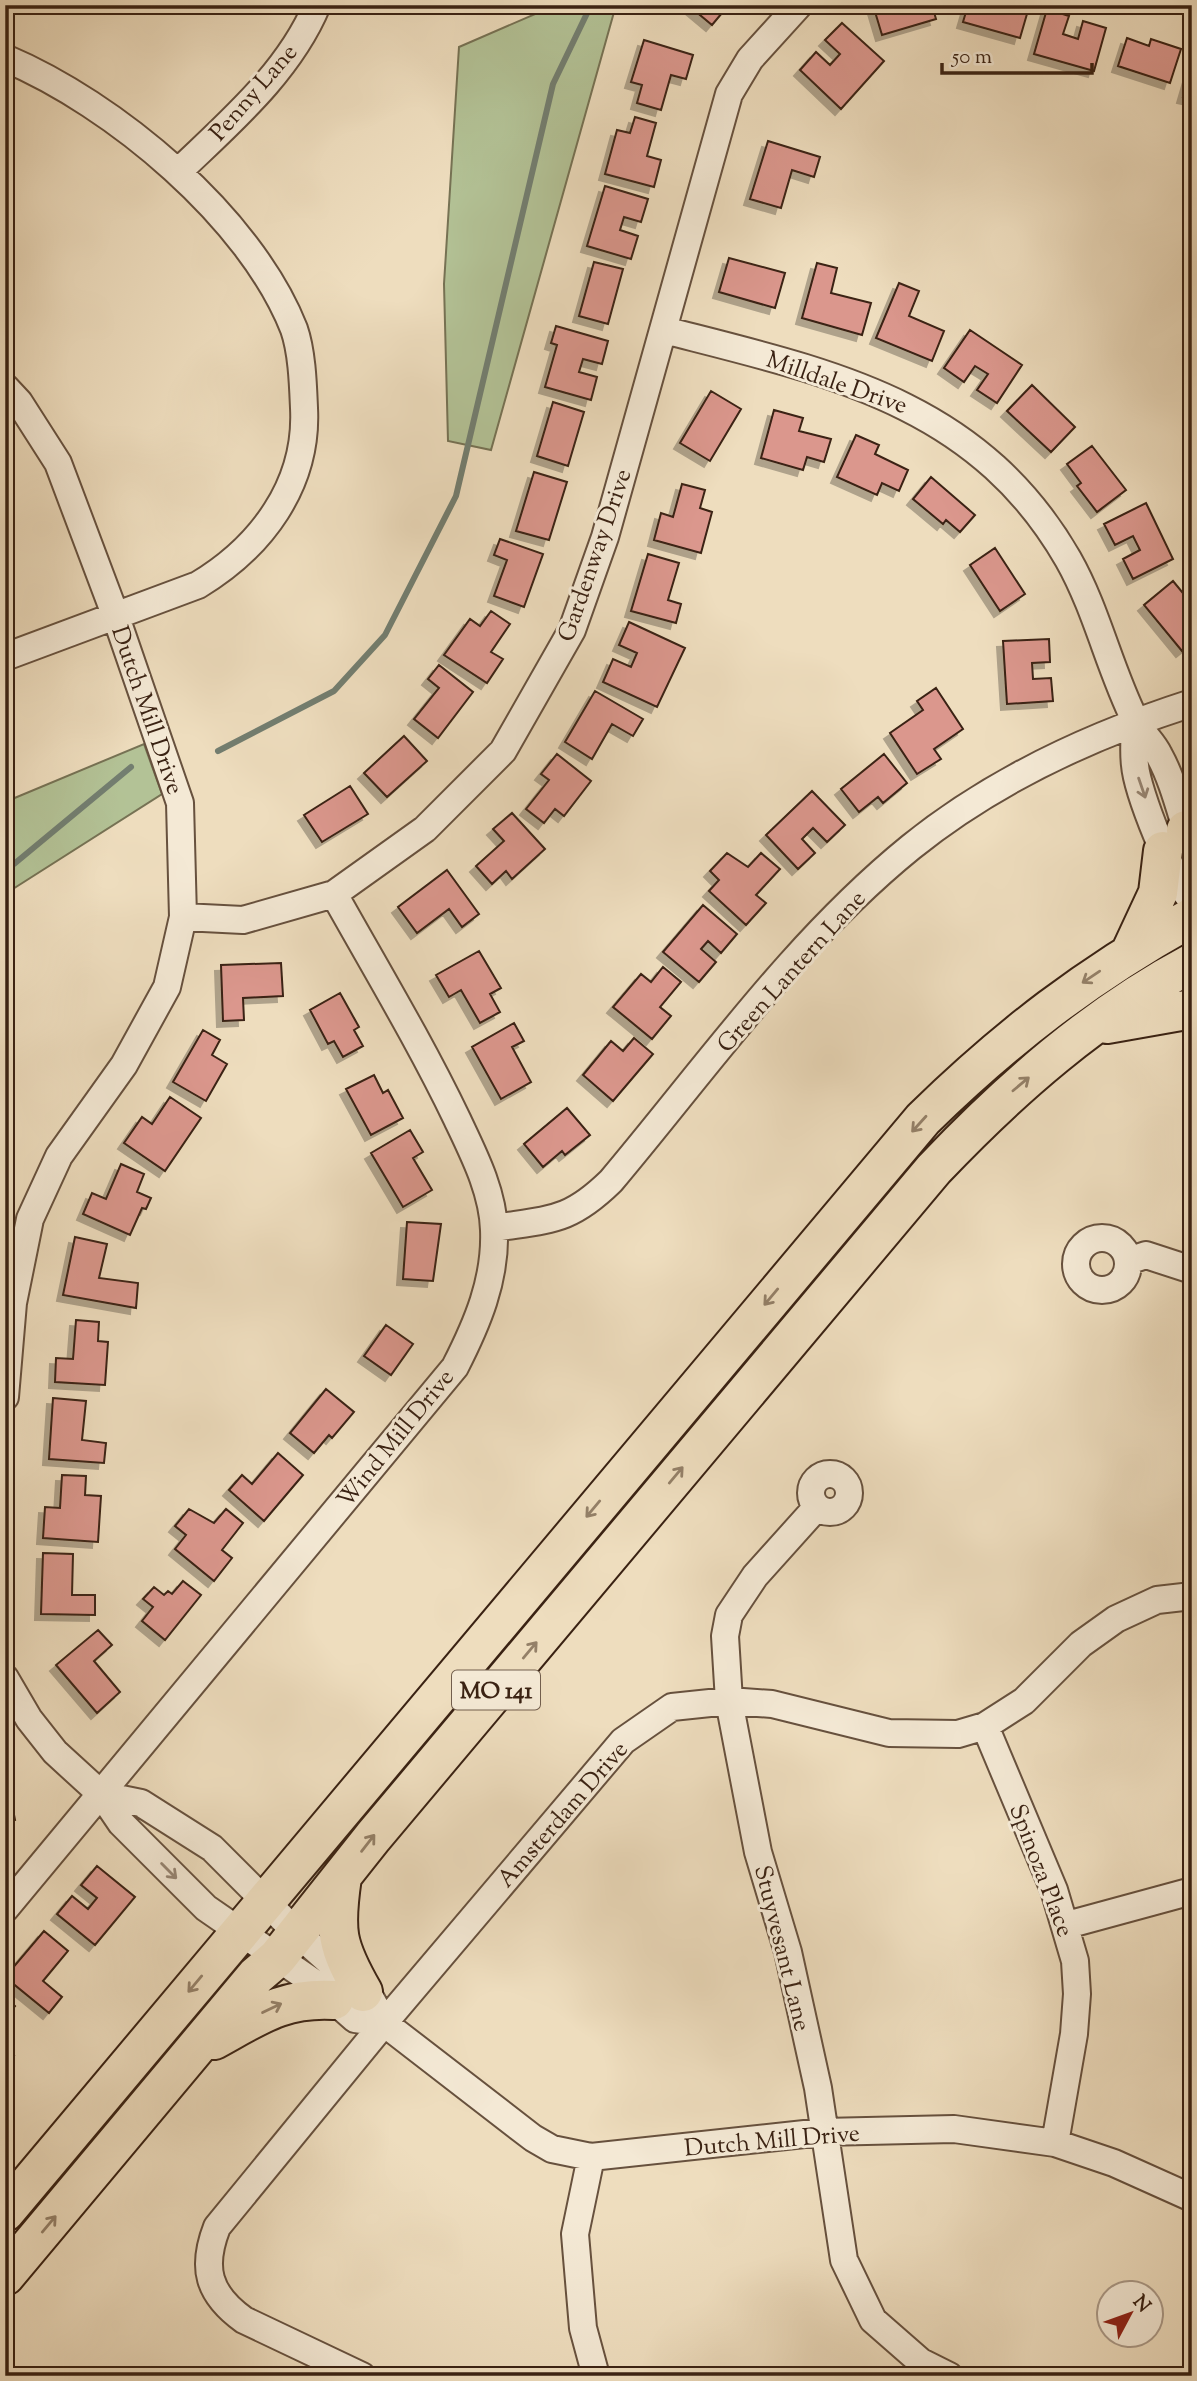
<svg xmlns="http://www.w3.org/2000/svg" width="1197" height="2381" font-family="'Sorts Mill Goudy',serif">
<defs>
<filter id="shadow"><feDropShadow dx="-6" dy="6" stdDeviation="0" flood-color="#0004"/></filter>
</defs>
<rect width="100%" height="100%" fill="#eeddbe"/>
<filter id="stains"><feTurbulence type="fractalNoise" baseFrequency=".00286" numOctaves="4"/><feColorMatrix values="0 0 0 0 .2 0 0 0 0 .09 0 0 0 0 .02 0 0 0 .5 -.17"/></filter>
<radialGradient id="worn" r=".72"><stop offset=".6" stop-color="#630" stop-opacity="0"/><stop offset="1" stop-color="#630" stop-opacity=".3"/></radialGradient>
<!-- green -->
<path fill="#b3c296" stroke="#767254" stroke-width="2" d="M556,5H616L491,450L448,441L444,284L459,47Z
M144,744L162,794L5,894V802Z"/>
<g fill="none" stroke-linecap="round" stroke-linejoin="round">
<!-- stream -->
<path stroke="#737e70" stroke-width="6" d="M218,751L334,691L385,635L456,496L553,84L591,5
M5,867L14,864L131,767"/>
</g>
<!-- building -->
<path fill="#db978d" stroke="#3a2213" stroke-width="2" filter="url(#shadow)" d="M688,5H725L727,7L712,25Z
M873,5H932L936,19L882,35Z
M968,5L1029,7L1020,38L963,22Z
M1047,9L1069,16L1063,34L1078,39L1083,21L1106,28L1094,71L1034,54Z
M842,23L884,61L841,109L800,70L816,52L830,65L840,54L825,40Z
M1127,38L1149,46L1151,39L1181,49L1170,83L1118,66Z
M644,40L693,55L686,79L671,75L661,110L637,103L642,85L631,82Z
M1192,66V99L1183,97Z
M635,117L656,123L647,156L661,160L654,187L605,174L617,130L630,133Z
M768,141L820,157L814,177L792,170L781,208L750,199Z
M605,186L648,199L641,222L624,217L620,230L638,236L631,259L587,246Z
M729,258L785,273L775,308L719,292Z
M594,262L623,269L608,324L579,316Z
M817,263L837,268L831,293L871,303L862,335L802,318Z
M899,283L919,291L909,316L944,331L932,361L876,338Z
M556,326L608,341L602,364L583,359L579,372L597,377L591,400L545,387L557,345L551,343Z
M970,330L1022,365L997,403L977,390L988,374L975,366L964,382L944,368Z
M1032,385L1075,427L1051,452L1007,411Z
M711,391L741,409L710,461L680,443Z
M553,402L584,412L568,466L537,456Z
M774,410L803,418L799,431L831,439L824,462L807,457L803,470L761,458Z
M856,435L879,445L875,454L908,470L899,491L882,483L877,495L837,477Z
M1092,446L1126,490L1097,512L1077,486L1081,483L1067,464Z
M534,472L567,482L549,540L516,531Z
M931,477L975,515L960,532L946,520L943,524L913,499Z
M682,484L705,490L700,508L712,512L701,553L654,540L661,513L673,517Z
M1146,503L1173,559L1133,579L1123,559L1140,550L1133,536L1115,545L1104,524Z
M500,539L543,554L524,607L494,596L507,560L494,555Z
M995,548L1025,594L1000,611L970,565Z
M648,554L679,563L668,600L681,604L676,623L631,611Z
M1173,581L1192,604V643L1182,651L1144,605Z
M491,611L510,624L491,652L503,659L487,683L444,655L470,619L480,626Z
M629,622L685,648L657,707L603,682L613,659L631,667L637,653L619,645Z
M1049,639L1050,662L1032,663L1033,679L1051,678L1053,701L1007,704L1003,641Z
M439,665L473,692L438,738L414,719L439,688L428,679Z
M936,688L963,729L934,749L941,759L917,774L890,733L923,710L917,701Z
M595,691L643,719L633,736L612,724L592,759L565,742Z
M404,736L427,761L387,797L364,773Z
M557,754L591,781L564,816L555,809L544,823L526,809L549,780L541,774Z
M884,754L907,783L883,803L878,797L859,812L841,789Z
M350,786L368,814L322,842L304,815Z
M812,791L845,825L827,842L813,828L802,839L815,853L798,869L766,835Z
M512,813L545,849L512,879L506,871L492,884L476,866L504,841L493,829Z
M727,853L748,867L761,853L780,869L756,895L766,903L746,925L709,891L719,880L710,871Z
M447,870L479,914L462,927L449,909L417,933L398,907Z
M703,905L737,934L721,953L708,941L701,949L716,962L699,982L663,952Z
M479,951L501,988L490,994L500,1012L480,1023L461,990L449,997L436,975Z
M281,963L283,996L243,998L244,1020L223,1021L221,965Z
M663,967L681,982L660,1007L671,1016L652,1039L613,1007L641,974L651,982Z
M340,993L359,1027L354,1030L363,1046L343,1057L334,1041L328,1044L310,1010Z
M514,1023L524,1041L512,1047L531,1082L501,1099L472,1047Z
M203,1030L220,1040L212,1055L227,1064L206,1101L173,1082Z
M634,1038L653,1054L613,1101L583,1075L611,1041L623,1051Z
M374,1075L383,1093L388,1090L403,1118L371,1135L346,1089Z
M170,1097L201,1118L165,1171L124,1143L142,1117L152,1124Z
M567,1108L590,1135L565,1155L562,1151L543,1167L524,1144Z
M410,1130L423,1152L413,1158L432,1190L403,1207L371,1153Z
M121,1164L144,1174L137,1192L151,1198L146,1209L142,1208L130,1235L83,1214L92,1193L106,1199Z
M407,1222L441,1224L433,1281L403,1279Z
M75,1237L107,1244L99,1278L138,1283L136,1308L63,1295Z
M76,1320L99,1322L98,1341L108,1342L105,1385L55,1382L56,1358L73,1359Z
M386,1325L413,1344L391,1375L364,1356Z
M326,1389L354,1412L332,1438L329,1435L314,1453L290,1433Z
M53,1398L86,1401L82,1440L106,1443L104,1463L49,1459Z
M278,1453L303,1475L264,1521L229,1490L242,1475L252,1484Z
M62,1475L86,1476L85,1495L101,1496L98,1542L43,1538L45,1507L60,1508Z
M189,1509L214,1523L226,1509L243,1523L222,1550L232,1558L214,1581L175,1549L186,1535L175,1526Z
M43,1553L73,1554L72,1595H95V1615L41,1614Z
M183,1581L201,1595L165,1640L142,1621L153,1607L143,1599L154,1587L164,1595L168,1591L172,1594Z
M98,1630L112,1645L94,1661L120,1692L97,1713L56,1665Z
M5,1767L15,1820L5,1822Z
M97,1866L135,1897L95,1945L57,1914L72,1896L88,1909L97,1898L81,1885Z
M44,1931L68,1951L43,1981L62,1997L49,2013L5,1977Z
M5,1997L15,2006L5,2018Z
M5,2049L14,2056L5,2067Z"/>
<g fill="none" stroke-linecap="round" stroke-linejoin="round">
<defs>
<path id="minor" d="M5,58C114,104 250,217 294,329C302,352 303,384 304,408C308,485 261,547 198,585L5,657
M179,171C230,122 289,72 317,5
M664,330C827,372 977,401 1068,559C1097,610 1109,668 1135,720C1141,733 1153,742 1159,755C1174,782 1181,815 1191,844
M5,387L19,402L58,463L116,617L180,803L183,917L167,987L124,1065L59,1156L30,1219L13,1303L5,1397
M1135,721C1135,735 1133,751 1135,765C1137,791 1173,883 1192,900
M183,917L243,920L334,894L425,829L503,751L572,630L605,537L729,94L750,59L799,5
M494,1228C551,1219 569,1222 611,1181C707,1067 795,941 911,847C994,780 1092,735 1192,703
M1076 1264a26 26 0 1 1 52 0a26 26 0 1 1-52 0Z
M1128,1261L1146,1255L1192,1270
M811 1493a19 19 0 1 1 38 0a19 19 0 1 1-38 0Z
M817,1507L755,1576L729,1615L725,1636L729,1701L758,1852L788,1952L818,2088L844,2260L873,2320L921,2362L949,2376
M5,1678L29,1719L55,1752L102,1795L121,1823L206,1908L313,1982L355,2019L384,2023
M985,1726L1054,1890L1075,1961L1077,1994L1074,2034L1055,2143
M102,1795L141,1803L212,1848L296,1932L371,1999L384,2023L533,2138L552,2149L591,2157L823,2132L954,2129L1055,2143L1114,2163L1192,2198
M5,1909L455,1367C477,1324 496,1280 494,1230C493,1191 473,1153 457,1119C420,1042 376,969 334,894
M1067,1925L1192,1891
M591,2157L575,2234L583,2328L596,2376
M362,2376L244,2320C208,2294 201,2268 217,2227L384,2023L623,1741L672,1707L729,1701L772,1704L889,1733L958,1734L985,1726L1024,1701L1081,1644L1116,1619L1157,1600L1192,1596"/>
<path id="highway" d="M1186,830L1192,837
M1131,951L1158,893L1163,851
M1107,1024L1192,1009
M342,1877C334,1931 336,1945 363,1992
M214,2040C258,2016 283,1997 334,2000
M5,2212L923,1119C1008,1036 1088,975 1192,917
M5,2276L256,1976L277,1958L373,1837L934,1169C1010,1089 1094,1015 1192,963"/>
</defs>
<!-- minor casing -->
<use href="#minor" stroke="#67513e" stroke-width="30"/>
<!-- highway casing -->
<use href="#highway" stroke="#3a2213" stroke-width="42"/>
<!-- minor -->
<use href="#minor" stroke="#f4e9d5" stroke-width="26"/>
<!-- highway -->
<use href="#highway" stroke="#eeddbe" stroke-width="38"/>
</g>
<!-- one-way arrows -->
<defs><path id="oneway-shaft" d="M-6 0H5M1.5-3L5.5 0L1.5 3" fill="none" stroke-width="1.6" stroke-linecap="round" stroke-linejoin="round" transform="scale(1.75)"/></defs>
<g stroke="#978674">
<use href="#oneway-shaft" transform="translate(1142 788) rotate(71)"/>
<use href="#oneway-shaft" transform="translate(169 1871) rotate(45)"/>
</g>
<g stroke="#948068">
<use href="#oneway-shaft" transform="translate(1091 977) rotate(146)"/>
<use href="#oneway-shaft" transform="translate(1021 1084) rotate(-40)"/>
<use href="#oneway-shaft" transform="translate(919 1124) rotate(132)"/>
<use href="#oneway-shaft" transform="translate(771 1297) rotate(130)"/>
<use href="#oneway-shaft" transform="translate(676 1475) rotate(-50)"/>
<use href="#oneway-shaft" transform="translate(593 1509) rotate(130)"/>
<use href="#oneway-shaft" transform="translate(530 1650) rotate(-50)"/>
<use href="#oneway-shaft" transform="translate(368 1843) rotate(-52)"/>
<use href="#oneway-shaft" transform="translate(195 1984) rotate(130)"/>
<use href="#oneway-shaft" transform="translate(272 2008) rotate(-26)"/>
<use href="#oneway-shaft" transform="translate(49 2224) rotate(-50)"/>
</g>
<g text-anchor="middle" stroke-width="6" stroke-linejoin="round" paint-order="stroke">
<!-- shield labels -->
<rect fill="#f4e9d5" stroke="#725e4d" stroke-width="2" x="452" y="1670.5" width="88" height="39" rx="5"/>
<g font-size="23" font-weight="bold" fill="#3a2213">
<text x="496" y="1698">MO 141</text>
</g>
<!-- street labels -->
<g font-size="24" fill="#3a2213" stroke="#f4e9d5">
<text transform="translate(253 92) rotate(-49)" y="8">Penny Lane</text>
<text transform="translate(837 382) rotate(19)" y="8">Milldale Drive</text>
<text transform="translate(594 555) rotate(-71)" y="8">Gardenway Drive</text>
<text transform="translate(148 710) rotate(71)" y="8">Dutch Mill Drive</text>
<text transform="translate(791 971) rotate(-48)" y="8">Green Lantern Lane</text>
<text transform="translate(395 1438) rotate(-51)" y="8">Wind Mill Drive</text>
<text transform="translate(562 1814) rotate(-49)" y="8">Amsterdam Drive</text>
<text transform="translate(1042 1870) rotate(69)" y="8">Spinoza Place</text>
<text transform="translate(783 1948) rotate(76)" y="8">Stuyvesant Lane</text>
<text transform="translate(772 2140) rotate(-5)" y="8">Dutch Mill Drive</text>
</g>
</g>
<!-- margin -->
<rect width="1197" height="2381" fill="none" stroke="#eeddbe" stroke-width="28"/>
<rect x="7" y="7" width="1183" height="2367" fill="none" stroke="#3a2213" stroke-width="3.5"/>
<rect x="14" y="14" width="1169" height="2353" fill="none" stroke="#3a2213" stroke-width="2"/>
<!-- north arrow -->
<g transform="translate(1130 2314) rotate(49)"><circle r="33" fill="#f4e9d5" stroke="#aa9987" stroke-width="2"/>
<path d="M0-5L12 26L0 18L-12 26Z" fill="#8f2418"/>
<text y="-10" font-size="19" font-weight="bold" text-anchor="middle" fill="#3a2213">N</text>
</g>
<!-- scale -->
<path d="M942 63v10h150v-10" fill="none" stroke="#3a2213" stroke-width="3.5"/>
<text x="952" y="63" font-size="21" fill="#3a2213" stroke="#f4e9d5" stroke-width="5" paint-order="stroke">50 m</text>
<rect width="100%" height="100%" filter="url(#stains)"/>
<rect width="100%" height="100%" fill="url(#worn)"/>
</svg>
